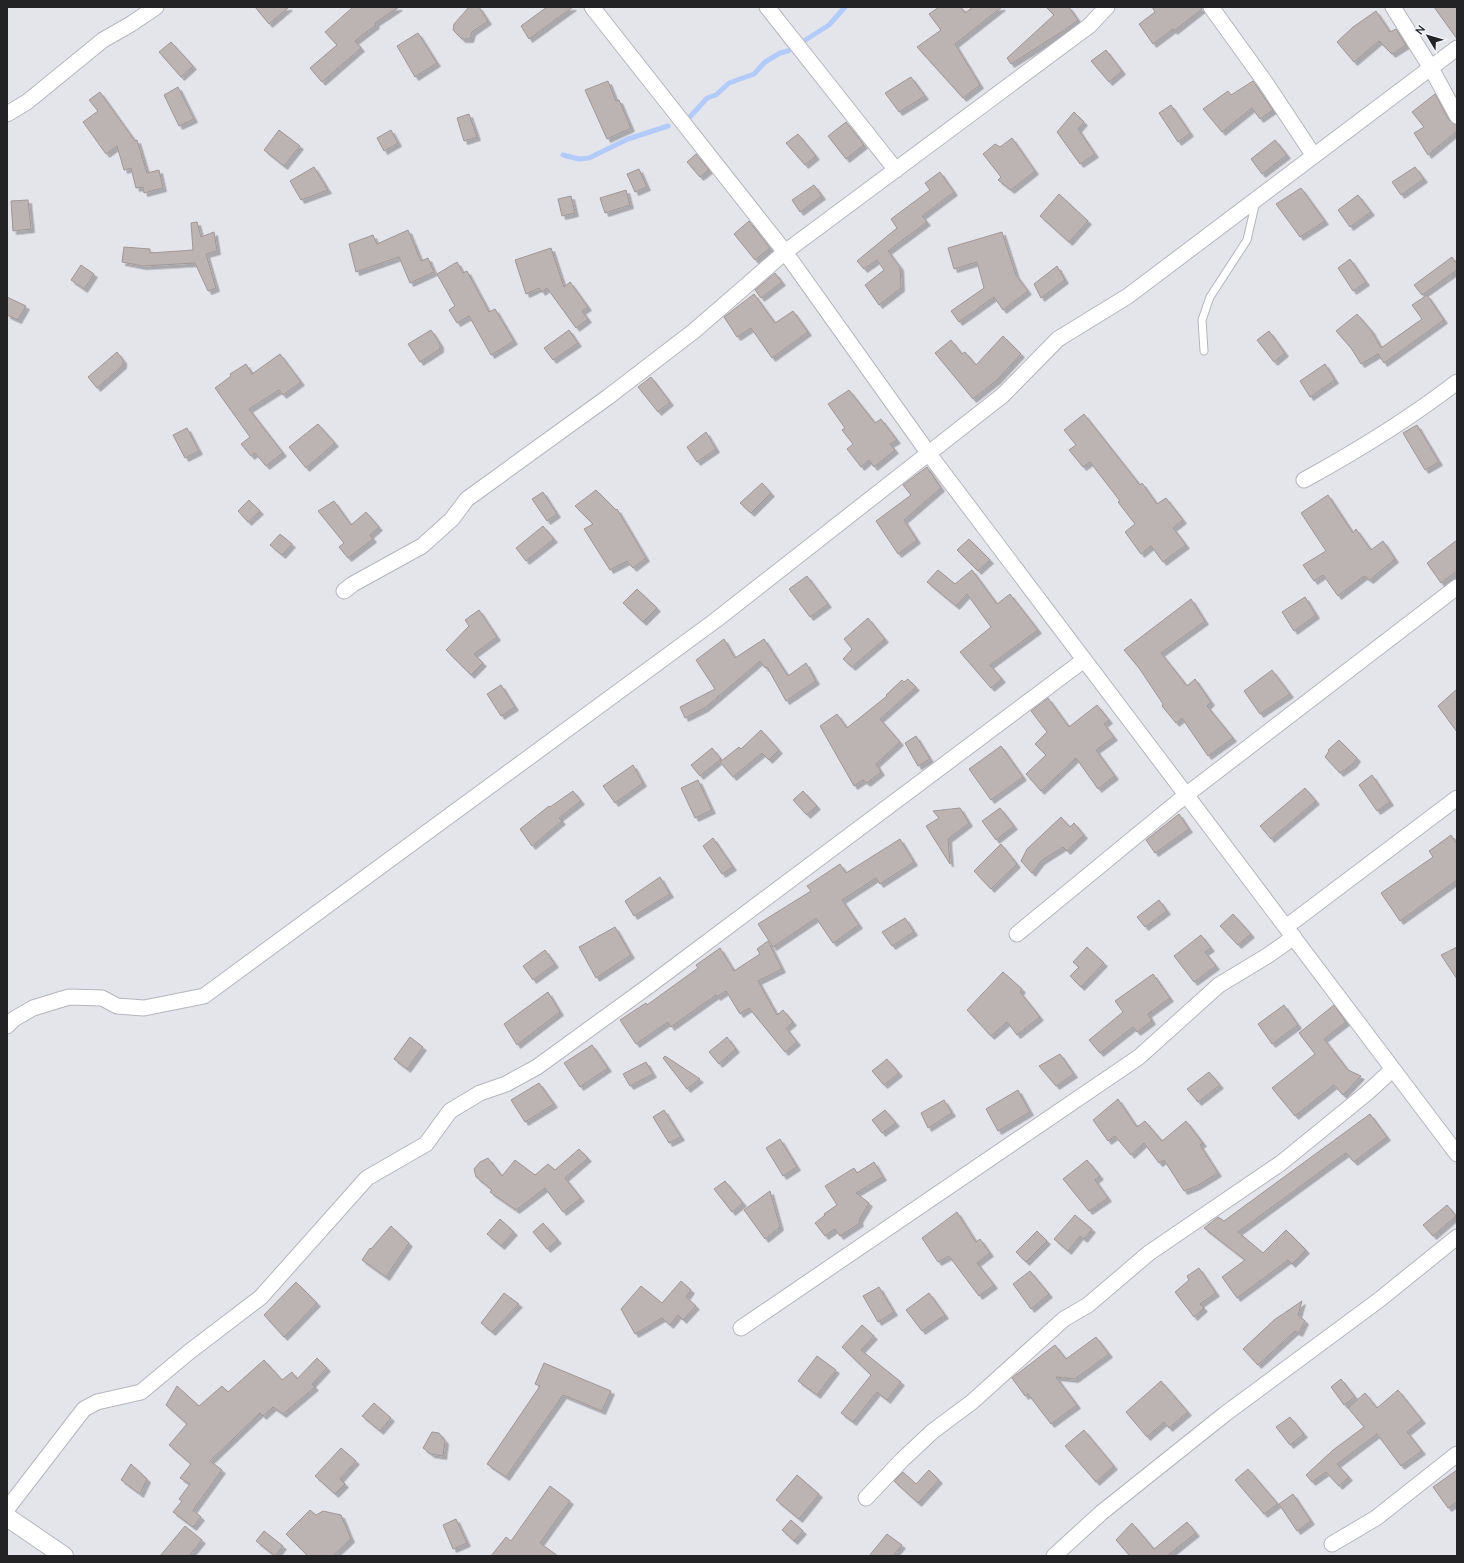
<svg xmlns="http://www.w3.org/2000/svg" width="1464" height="1563" font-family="'Nunito Sans',sans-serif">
<defs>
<filter id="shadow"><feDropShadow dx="3.5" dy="3.5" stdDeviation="0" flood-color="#0004"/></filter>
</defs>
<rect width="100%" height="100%" fill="#e4e4eb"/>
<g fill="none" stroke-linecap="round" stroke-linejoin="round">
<!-- stream -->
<path stroke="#b3cbfb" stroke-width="5" d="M690,117L707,98L716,95L729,83L754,74L765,62L780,53L788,51L829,25L845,7
M563,155L579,159L589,158L628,139L668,126"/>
</g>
<!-- building -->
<path fill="#bcb4b3" stroke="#9f9796" filter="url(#shadow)" d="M255,7H289L269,24Z
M353,7H399L375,23L376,25L355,41L361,48L322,82L310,68L337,45L325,32Z
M469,7H479L488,21L472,32L470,39H462L453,30L454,24Z
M547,7H573L529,39L521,26Z
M939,7H961L965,13L973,7H1002L955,44L980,85L963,98L917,47L941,30L929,14Z
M1046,7H1069L1078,20L1063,31L1011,64L1007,58L1054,15Z
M1152,7H1202V9L1174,31L1173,29L1153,44L1139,24L1155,12Z
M1434,7H1457V39Z
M1376,11L1390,32L1396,29L1406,45L1392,54L1379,41L1354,62L1337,42L1353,27Z
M418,33L437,63L415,77L397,46Z
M171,42L193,66L181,77L159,52Z
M1106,50L1122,71L1109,82L1091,61Z
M911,77L925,96L899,112L885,93Z
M608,81L616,101L619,100L631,128L607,139L585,90Z
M1253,81L1273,110L1260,119L1252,108L1222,132L1203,109L1228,91L1231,95Z
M178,87L194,119L179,126L164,95Z
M100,92L135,141L137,140L147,173L159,170L163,188L144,193L143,187L136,188L131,168L124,170L117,146L106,154L83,122L98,111L89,100Z
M1435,94L1449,120L1457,125V131L1428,155L1414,133L1424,127L1412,112Z
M1171,105L1190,133L1178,142L1159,113Z
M1074,112L1084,122L1078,129L1095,154L1080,164L1057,132Z
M469,114L477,137L464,141L457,118Z
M846,122L864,145L846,159L828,136Z
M279,130L300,146L284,166L264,150Z
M391,130L398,143L384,151L377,138Z
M798,134L816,156L805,165L786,143Z
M1012,138L1035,171L1011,190L998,180L1001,177L983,154L995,144L1000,147Z
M1275,140L1287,155L1262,174L1251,159Z
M696,154L709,170L700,177L687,162Z
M314,167L328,190L301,200L290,181Z
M1415,167L1424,179L1401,195L1392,182Z
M639,169L647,187L635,192L627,174Z
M940,172L954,192L922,216L927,222L888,251L900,267L901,288L879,305L865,285L884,270L877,260L864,269L857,261L897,228L891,219L930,190L925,183Z
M814,185L822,196L800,212L792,200Z
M1301,188L1325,221L1300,237L1276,204Z
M626,190L630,205L605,213L600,198Z
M1059,194L1088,221L1069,242L1040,216Z
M1358,195L1371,212L1350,227L1338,210Z
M571,196L575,213L562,216L558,199Z
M28,200L31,229L13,231L11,201Z
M749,221L770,248L755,260L734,234Z
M197,222L201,237L214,232L217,251L206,254L216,288L208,291L195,263L143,266L122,262L124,247L150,249V253L193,250L191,223Z
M408,230L421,261L428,258L434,272L410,283L399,257L356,272L349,244L373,235L377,244Z
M1002,232L1016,275L1028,291L1003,310L994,297L959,322L951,311L984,288L977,262L954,269L948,248Z
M551,248L564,287L570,282L588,307L582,311L588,319L576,328L547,288L542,292L539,288L526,294L515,260Z
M1452,257L1457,264V270L1422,295L1414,285Z
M1350,259L1366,282L1353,291L1338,268Z
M457,262L463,273L467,271L489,312L495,309L514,341L491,355L469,316L457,323L449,310L455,306L437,274Z
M81,265L94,274L84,289L71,280Z
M1057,266L1065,280L1041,298L1034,284Z
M775,273L782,282L761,298L755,290Z
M754,294L775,323L793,311L808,332L772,358L751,328L737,337L724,317Z
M1427,295L1444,320L1384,363L1378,354L1361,364L1351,348L1336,331L1357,314L1371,330L1381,348L1422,319L1412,305Z
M7,297L26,306L18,320L7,315Z
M431,330L440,344V349L420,362L408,344Z
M569,330L578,343L553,360L544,348Z
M1269,331L1285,353L1274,362L1257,340Z
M1003,336L1021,354L997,380L973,399L935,353L951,340L962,354L965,352L976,365Z
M117,352L123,360V365L97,388L88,377Z
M280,354L301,382L283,395L279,390L249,409L283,453L266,466L255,453L251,456L241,444L250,437L215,388L231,376L230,374L246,364L252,374Z
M1325,364L1335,380L1310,397L1300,381Z
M651,377L670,402L658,412L638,387Z
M849,390L875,423L881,419L897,440L890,444L895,450L874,467L869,460L861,467L847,449L853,444L842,430L845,428L828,404Z
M1084,414L1140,485L1142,483L1157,504L1166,498L1183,520L1173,528L1186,545L1163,562L1151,546L1141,554L1125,532L1135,524L1118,502L1120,501L1090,462L1083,467L1069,450L1076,445L1064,430Z
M318,424L335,443L306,468L289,447Z
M1417,425L1439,462L1425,470L1403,433Z
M187,428L199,451L185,458L173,435Z
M706,432L716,449L697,462L687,447Z
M927,467L941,488L904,520L917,540L898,554L876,521L911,495L903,485Z
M762,483L771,493L751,513L740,503Z
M596,490L616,510L617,509L646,558L633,568L627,561L610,570L584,529L593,524L575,506Z
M543,492L557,514L547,521L532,499Z
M1328,495L1353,533L1356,529L1371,550L1383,541L1395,559L1370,580L1364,576L1338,596L1323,575L1314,581L1303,565L1326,551L1301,513Z
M249,500L260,511L248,522L238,511Z
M334,501L351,525L366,512L379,527L370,535L373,539L348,558L339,547L344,543L318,511Z
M543,526L554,539L526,561L516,548Z
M280,534L292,544L282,555L270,545Z
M969,539L990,560L978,571L957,550Z
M1457,540V571L1441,583L1427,563Z
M938,570L955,584L972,570L997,604L1010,594L1038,630L990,665L1002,679L991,688L960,652L991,627L967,594L956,606L927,582Z
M807,576L828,604L810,617L789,589Z
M637,589L657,608L643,622L623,603Z
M1305,597L1316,615L1294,631L1282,612Z
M1191,599L1205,621L1161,653L1187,686L1195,679L1211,702L1207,706L1233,738L1208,756L1182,718L1176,723L1162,706L1163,704L1139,668L1124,650Z
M479,610L497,637L474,654L483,663L471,675L446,650L469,626L465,620Z
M868,618L885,639L852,667L843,659L852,649L844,639Z
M724,639L735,658L764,639L788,676L806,663L816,681L786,701L767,667L765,668L760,661L705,708L685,718L680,707L715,689L696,660Z
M1272,670L1290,694L1260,714L1244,691Z
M908,679L916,687L880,719L900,742L876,764L881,772L867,783L863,780L854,786L820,726L837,714L847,728L887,696L886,695L902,680L904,682Z
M501,685L515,707L501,716L487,694Z
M1457,689V732L1438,706Z
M1048,698L1069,727L1097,705L1109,720L1104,724L1114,737L1096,750L1115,776L1098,789L1076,758L1041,791L1026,774L1046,755L1035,744L1047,732L1031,711Z
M761,730L779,750L769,760L762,753L733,777L720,762L739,747L741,749Z
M916,736L930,759L918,766L905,743Z
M1339,740L1357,758L1353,764L1340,773L1325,757L1329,751L1328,750Z
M1001,746L1023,777L991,800L969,769Z
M712,748L721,759L700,776L691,765Z
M633,765L643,783L615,803L603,786Z
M1372,775L1390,802L1377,811L1359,785Z
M698,780L712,810L695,818L681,788Z
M1305,788L1316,801L1271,839L1260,826Z
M573,791L581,801L559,818L562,821L532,846L520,829L549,806L550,807Z
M803,791L817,806L807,815L793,800Z
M960,808L969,823L948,839L950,864L926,826L939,818L933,811Z
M1000,808L1014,826L996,840L982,821Z
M1179,814L1189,829L1155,853L1146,840Z
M1061,817L1070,827L1074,823L1084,835L1067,851L1063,847L1041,861L1032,873L1021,861L1027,849Z
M1451,835L1457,844V880L1400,921L1381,893L1433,857L1429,851Z
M713,838L733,867L722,874L703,846Z
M900,839L914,862L880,884L876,878L842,900L859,925L833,943L816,918L773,947L758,924L811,891L807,886L840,864L846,873Z
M1001,844L1017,864L991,889L974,871Z
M660,877L670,894L634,916L625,901Z
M1159,900L1167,911L1145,927L1137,917Z
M1233,914L1251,934L1238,945L1220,926Z
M905,918L914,932L892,946L882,932Z
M615,927L631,955L596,978L579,947Z
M1201,935L1211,948L1205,952L1216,966L1194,982L1174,956Z
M768,941L782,969L758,981L777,1015L783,1010L793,1022L786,1028L797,1042L785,1052L749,1008L740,1014L726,991L717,997L716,995L671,1027L668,1022L636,1044L620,1020L646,1003L647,1005L698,968L696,965L720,948L734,971L760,954L757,949Z
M1087,947L1104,963L1081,987L1070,976L1079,967L1073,962Z
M1457,947V979L1441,955Z
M545,950L555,964L533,980L523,966Z
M1003,972L1022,989L1020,992L1040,1017L1017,1035L1007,1022L991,1036L967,1010Z
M1153,974L1170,998L1148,1014L1152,1021L1137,1032L1133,1027L1100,1053L1089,1040L1123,1012L1115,1001Z
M548,992L560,1012L517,1045L504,1024Z
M1284,1005L1298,1025L1272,1044L1258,1024Z
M1334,1005L1346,1022L1324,1039L1348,1070L1361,1076L1343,1095L1334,1085L1295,1116L1272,1088L1315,1054L1299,1033Z
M410,1037L423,1047L407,1069L394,1059Z
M727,1037L736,1049L719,1064L709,1052Z
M592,1045L608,1068L580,1087L564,1063Z
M1060,1054L1074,1074L1056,1086L1039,1066Z
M665,1056L691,1073L700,1079L687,1089L663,1058Z
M887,1059L899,1073L884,1085L872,1071Z
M646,1062L653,1074L630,1086L623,1074Z
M1209,1072L1220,1085L1198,1102L1187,1089Z
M539,1083L554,1104L525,1122L511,1100Z
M1018,1090L1030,1112L998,1131L986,1109Z
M1118,1099L1137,1127L1145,1121L1162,1141L1186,1121L1203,1143L1200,1145L1218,1173L1197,1186L1184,1191L1164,1160L1159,1163L1144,1143L1131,1155L1115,1136L1108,1141L1093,1120Z
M944,1100L952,1113L928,1128L921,1113Z
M664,1110L681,1137L669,1143L653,1117Z
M885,1110L896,1123L882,1133L872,1120Z
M1370,1114L1387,1137L1354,1162L1346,1153L1238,1232L1263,1253L1286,1230L1306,1250L1292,1264L1288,1260L1237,1298L1222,1277L1245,1260L1204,1228L1218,1217L1224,1221Z
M780,1139L797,1167L783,1176L766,1148Z
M579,1149L588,1158L565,1178L581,1198L563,1212L545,1188L516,1210L490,1192L492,1190L476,1177L474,1169L480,1162L488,1158L502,1176L515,1160L535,1175L548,1164L555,1170Z
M1087,1160L1100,1176L1095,1180L1108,1198L1089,1211L1063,1179Z
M874,1162L883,1177L856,1193L869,1203L859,1220L860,1223L840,1236L835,1229L825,1236L815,1223L825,1215L824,1214L837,1205L825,1186L854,1168L857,1173Z
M725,1181L743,1203L732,1212L714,1189Z
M770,1191L780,1227L765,1239L744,1210Z
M1447,1205L1456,1216L1433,1236L1423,1225Z
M957,1212L976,1242L980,1239L990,1253L977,1263L994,1285L979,1296L949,1256L938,1262L922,1238Z
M1075,1215L1092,1229L1084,1239L1080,1236L1068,1251L1054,1239Z
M500,1219L514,1232L501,1246L487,1234Z
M543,1223L558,1240L547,1249L533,1232Z
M391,1226L409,1243L386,1277L362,1260L370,1248L371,1249Z
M1037,1231L1047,1241L1026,1262L1016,1252Z
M1199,1268L1216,1293L1200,1304L1204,1308L1194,1317L1175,1292L1189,1280L1187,1276Z
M1030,1271L1049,1294L1031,1309L1013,1284Z
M681,1281L691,1290L686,1297L696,1306L683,1320L678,1315L670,1325L662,1318L635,1334L621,1309L641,1286L662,1303Z
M296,1282L317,1303L284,1337L264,1315Z
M879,1287L894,1312L878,1322L863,1296Z
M504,1293L519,1304L492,1332L481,1323Z
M929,1293L945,1315L922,1331L906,1310Z
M1302,1301L1298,1315L1305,1321L1299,1333L1295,1331L1258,1365L1243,1349L1274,1320Z
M862,1325L874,1336L861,1350L901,1382L887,1400L877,1392L853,1422L841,1413L871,1375L842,1347Z
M1096,1337L1109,1354L1075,1379L1056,1377L1077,1405L1051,1424L1028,1394L1025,1396L1012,1378L1055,1345L1066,1359Z
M817,1356L836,1370L817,1395L798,1381Z
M317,1358L327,1368L312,1384L315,1387L283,1414L273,1407L263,1416L260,1413L210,1461L222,1470L193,1510L201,1517L193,1527L173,1512L182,1501L179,1499L190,1484L180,1478L191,1464L169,1445L187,1424L166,1405L177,1386L199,1406L222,1386L228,1392L264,1360L282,1380L292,1372L297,1379Z
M544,1363L611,1391L602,1411L563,1395L506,1477L487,1464L540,1386L535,1384Z
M1341,1379L1355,1397L1344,1405L1331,1387Z
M1161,1381L1188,1412L1169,1428L1164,1422L1147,1437L1126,1412Z
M1398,1390L1422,1420L1407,1432L1422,1451L1401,1466L1377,1434L1337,1464L1349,1477L1339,1486L1326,1472L1312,1482L1306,1475L1333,1450L1364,1427L1348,1408L1365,1393L1377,1408Z
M374,1403L391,1418L380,1431L362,1416Z
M1290,1417L1304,1434L1290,1445L1276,1427Z
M1084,1430L1114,1466L1096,1482L1065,1446Z
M432,1432L439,1433L445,1441L443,1456L431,1454L423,1448Z
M341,1448L356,1461L340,1479L345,1484L335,1494L315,1476Z
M131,1464L147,1479L140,1494L121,1480Z
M1248,1469L1278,1504L1264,1514L1235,1480Z
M929,1470L939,1480L918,1503L894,1481L903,1472L916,1484Z
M1457,1470V1502L1448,1508L1433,1487Z
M797,1475L819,1494L799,1519L776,1500Z
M550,1486L570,1501L540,1543L558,1556H491L506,1537L511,1541Z
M1293,1494L1311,1521L1297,1531L1279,1504Z
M310,1510L316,1515L323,1511L341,1515L351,1539L333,1556H308L286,1534Z
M456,1519L467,1543L453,1549L443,1525Z
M791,1520L803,1531L794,1541L782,1530Z
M1187,1522L1196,1533L1167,1556H1130L1116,1540L1132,1523L1154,1549Z
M185,1526L202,1540L189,1556H160Z
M264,1531L283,1546L275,1556L256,1541Z
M887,1534L902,1545L893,1556H869Z"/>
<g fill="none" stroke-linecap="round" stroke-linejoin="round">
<defs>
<path id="service" d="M1204,351L1202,320L1210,297L1247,240L1256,201"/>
<path id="minor" d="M592,7L785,252L929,454L1457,1154
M767,7L896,170
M1211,7L1265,82L1314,156
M1393,7L1431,68L1457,116
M7,114L27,102L103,40L131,24L156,7
M1304,480C1357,451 1409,419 1457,382
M344,591L353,584L422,546L452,519L467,499L608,397L694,331L785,252L1089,26L1107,7
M1286,927L1457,798
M1017,934L1186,795L1457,587
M7,1026L14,1019L33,1008L69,997L102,998L117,1006L144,1008L204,996L716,620L1003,395L1058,339L1128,296L1457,48
M741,1328L1139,1057L1219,985L1267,956L1294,937
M866,1498L903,1459L933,1431L972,1402L1064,1319L1088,1305L1149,1253L1281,1163L1367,1093L1393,1069
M7,1509L84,1409L97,1402L141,1392L189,1352L261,1297L367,1178L426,1144L450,1111L480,1093L506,1084L537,1067L650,985L1084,660
M1332,1544L1376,1518L1457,1454
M1054,1556L1101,1513L1225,1414L1379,1300L1457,1237"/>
<path id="tertiary" d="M7,1517L64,1556"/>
</defs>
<!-- service casing -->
<use href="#service" stroke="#b5b5bc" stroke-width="9"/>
<!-- minor casing -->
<use href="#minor" stroke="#b5b5bc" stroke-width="17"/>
<!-- tertiary casing -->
<use href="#tertiary" stroke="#b5b5bc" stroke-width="20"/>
<!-- service -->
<use href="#service" stroke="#fff" stroke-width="7"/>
<!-- minor -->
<use href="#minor" stroke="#fff" stroke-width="15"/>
<!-- tertiary -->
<use href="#tertiary" stroke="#fff" stroke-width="18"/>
</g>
<!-- border -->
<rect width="1464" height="1563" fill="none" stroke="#232325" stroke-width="16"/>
<!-- north arrow -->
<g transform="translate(1428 36) rotate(308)" stroke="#f2f2f9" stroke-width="3" paint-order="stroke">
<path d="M0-3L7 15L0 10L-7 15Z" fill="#232325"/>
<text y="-6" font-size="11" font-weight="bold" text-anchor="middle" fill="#232325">N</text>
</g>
</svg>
